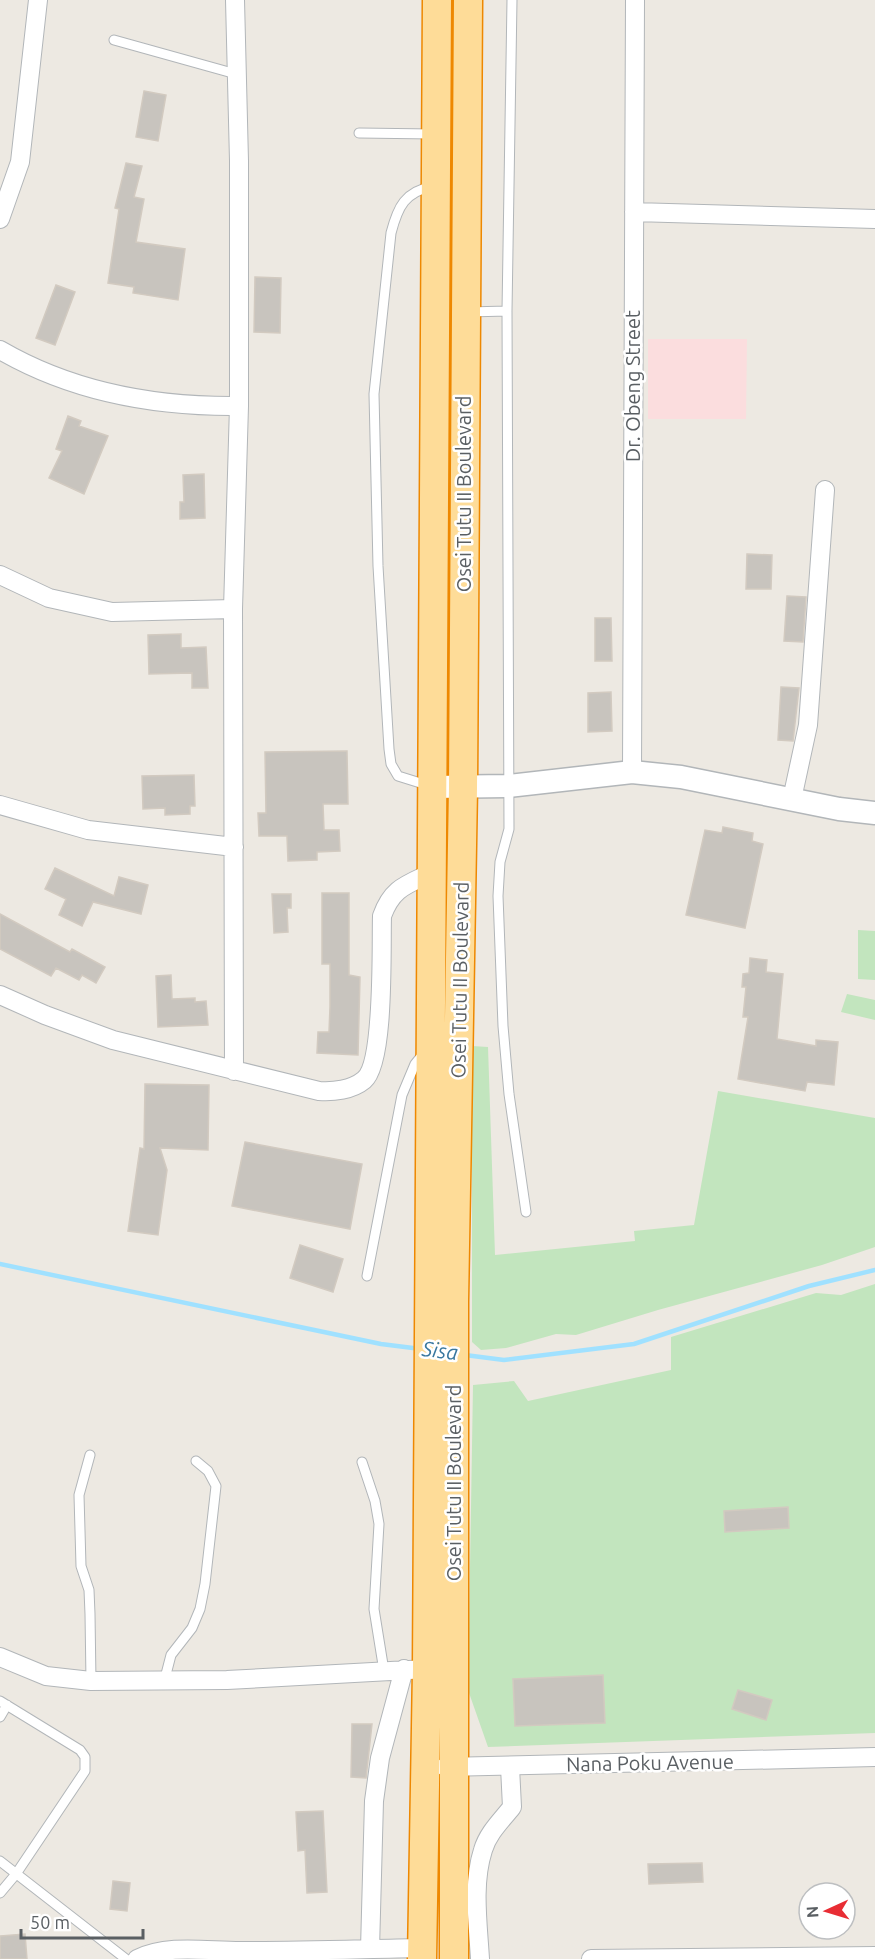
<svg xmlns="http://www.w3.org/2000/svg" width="875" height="1959" font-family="Ubuntu,sans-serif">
<rect width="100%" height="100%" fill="#ede9e2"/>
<!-- medical -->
<path fill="#fbddde" d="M648,339H747L746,419H648Z"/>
<!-- green -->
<path fill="#c2e5be" d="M858,930L875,931V980L858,979Z
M847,994L875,1000V1020L841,1012Z
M472,1046L488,1047L495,1255L635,1241L634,1231L694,1225L718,1091L875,1118V1247L822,1265L658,1310L576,1335L556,1334L506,1348L481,1350L472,1342Z
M875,1284V1733L488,1747L468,1690L473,1385L514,1381L528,1401L671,1370V1337L816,1293L841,1295Z"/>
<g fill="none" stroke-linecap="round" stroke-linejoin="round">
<!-- stream -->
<path stroke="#a0e1ff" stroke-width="4.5" d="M0,1264L381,1344L421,1349
M465,1355L504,1360L634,1344L809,1286L875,1270"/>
</g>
<!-- building -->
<path fill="#c8c4be" stroke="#d2cac0" stroke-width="1.5" d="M144,91L166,95L158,141L136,137Z
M126,163L142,166L134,197L144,199L136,242L185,249L178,300L133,293L134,287L108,283L119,209L115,208Z
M255,277L281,278L280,333L254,332Z
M56,285L75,292L55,345L36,338Z
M68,416L81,421L79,426L108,436L84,494L49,478L62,451L56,449Z
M204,474L205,518L180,519V502H184L183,475Z
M747,554L772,555L771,589H746Z
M787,596L806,597L803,642L784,641Z
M595,618H611L612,661H595Z
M181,634V648L206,647L208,688H192V673L149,674L148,635Z
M781,687L799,688L793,741L778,740Z
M611,692L612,731L588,732V693Z
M347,751L348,804H323L324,830H339L340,851L317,852V860L288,861L287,836H259L258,813H266L265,752Z
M194,775L195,806H190V814L165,815V808L143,809L142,776Z
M723,827L753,833L752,841L763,844L745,928L686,915L705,830L722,833Z
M55,868L114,896L119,877L148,885L141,914L93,902L82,926L59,915L66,899L45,889Z
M322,893H349V975L360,977L358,1055L317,1053L318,1032H329L330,1007V964H322Z
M272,894H291V908H287L288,932L274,933Z
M0,914L70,952L72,949L105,967L96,983L82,975L79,980L56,968L51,976L0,949Z
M750,958L767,960L766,972L783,974L777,1039L816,1046V1040L838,1042L834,1085L807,1082L805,1091L738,1079L748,1017H743L746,987H742L743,974L749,973Z
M171,975L172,999L195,998V1002L206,1001L208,1025L158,1027L156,976Z
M145,1084L209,1085L208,1150L160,1148L167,1170L158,1235L128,1231L140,1148L144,1149Z
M245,1142L362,1164L350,1229L232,1206Z
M300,1245L343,1259L333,1292L290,1278Z
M788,1507L789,1528L725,1532L724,1511Z
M603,1675L605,1723L515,1726L513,1679Z
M738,1690L772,1700L766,1720L732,1709Z
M352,1724H372L366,1778L351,1777Z
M323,1811L327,1892L307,1893L305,1850L298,1851L296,1812Z
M702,1863L703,1882L649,1884L648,1864Z
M113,1881L130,1883L127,1911L110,1909Z
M25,1934L27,1959H0V1936Z"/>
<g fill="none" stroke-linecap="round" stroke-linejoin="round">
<defs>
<path id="service" d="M512,0L507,311L509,829L500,862L498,896L503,1026L509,1094L526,1212
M114,40L236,74
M359,133L433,134
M468,312L507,311
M430,786L398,776L391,764L389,749L378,566L374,394L391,233C398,206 405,192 433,186
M367,1276L402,1095L415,1064L423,1054
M90,1455L79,1495L81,1566L89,1590L90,1614L91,1681
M362,1462L375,1501L379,1524L374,1609L384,1671
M164,1682L171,1655L192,1628L200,1609L205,1584L216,1486L208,1471L196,1461
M0,1701L80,1750L85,1757V1771L16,1874L0,1893
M0,1717L7,1705
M0,1861L126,1959"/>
<path id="minor" d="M634,212L875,219
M0,219L20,162L38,0
M0,350C74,393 155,407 239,406
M0,575L49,598L112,612L233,609
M632,772L635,0
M792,799L808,725L825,490
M0,805L88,830L234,847
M0,995L45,1015L113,1040L319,1091C333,1092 352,1090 364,1080C385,1063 381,946 382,916C392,888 406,885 431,873
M234,1071L233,609L239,406V161L235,0
M0,1657L46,1676L91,1681L227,1680L427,1669
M445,1767L875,1757
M370,1949L374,1801L380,1758L404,1669
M137,1959C170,1943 210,1952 246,1951C305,1951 363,1949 422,1948
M480,1959C478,1924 472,1884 483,1850C488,1833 501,1821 512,1807L510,1767
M591,1959L875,1956"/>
<path id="tertiary" d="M431,787L508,786L632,772L681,777L839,809L875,813"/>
<path id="trunk" d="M422,1959L427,1669L437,0
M454,1959V1302L463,788L468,0"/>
</defs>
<!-- service casing -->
<use href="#service" stroke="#b2b6b9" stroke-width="11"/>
<!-- minor casing -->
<use href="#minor" stroke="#b2b6b9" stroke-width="20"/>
<!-- tertiary casing -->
<use href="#tertiary" stroke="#b2b6b9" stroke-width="25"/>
<!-- trunk casing -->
<use href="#trunk" stroke="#ee8801" stroke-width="31"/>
<!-- service -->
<use href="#service" stroke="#fff" stroke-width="9"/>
<!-- minor -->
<use href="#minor" stroke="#fff" stroke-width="18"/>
<!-- tertiary -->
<use href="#tertiary" stroke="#fff" stroke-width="22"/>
<!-- trunk -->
<use href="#trunk" stroke="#fedc98" stroke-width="28"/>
</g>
<g text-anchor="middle" stroke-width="5" stroke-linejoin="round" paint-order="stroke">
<!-- street labels -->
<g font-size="20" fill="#5a5f63" stroke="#fff">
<text transform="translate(633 386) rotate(-90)" y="7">Dr. Obeng Street</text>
<text transform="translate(464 494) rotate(-90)" y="7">Osei Tutu II Boulevard</text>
<text transform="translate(460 980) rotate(-89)" y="7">Osei Tutu II Boulevard</text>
<text transform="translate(454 1483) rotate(-90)" y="7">Osei Tutu II Boulevard</text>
<text transform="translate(650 1763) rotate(-1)" y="7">Nana Poku Avenue</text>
</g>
<!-- water labels -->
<g font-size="21" font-style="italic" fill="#39779f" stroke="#fff">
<text transform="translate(440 1351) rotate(7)" y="7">Sisa</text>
</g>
</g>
<!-- north arrow -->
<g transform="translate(827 1911) rotate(266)"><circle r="28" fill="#ffffff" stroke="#bdbfc1" stroke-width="1.5"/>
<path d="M0-4.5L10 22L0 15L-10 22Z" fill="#e82d34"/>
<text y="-9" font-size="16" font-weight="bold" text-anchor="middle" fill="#5a5f63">N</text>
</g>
<!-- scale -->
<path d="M21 1929v9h122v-9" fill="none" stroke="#5a5f63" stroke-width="3"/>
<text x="30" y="1929" font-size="18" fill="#5a5f63" stroke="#ffffff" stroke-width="4.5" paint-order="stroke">50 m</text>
</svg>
